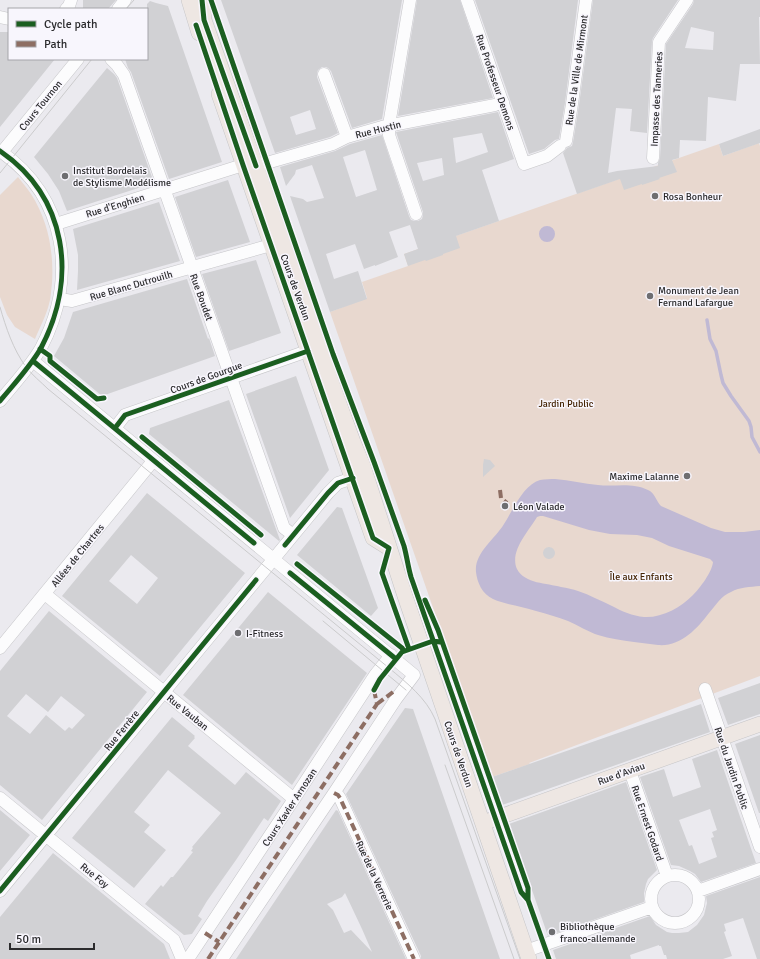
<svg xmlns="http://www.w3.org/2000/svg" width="760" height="959" font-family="Signika,sans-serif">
<rect width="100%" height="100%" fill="#ebeaef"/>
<!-- green -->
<path fill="#e8d8cf" d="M759,143L760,146V676L529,763L530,764L492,777L330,312L367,298L362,282L408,266L404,254L719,144L723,156Z
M18,177C22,182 27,188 31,194C48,220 54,252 52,283C51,290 51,298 49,304C46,316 40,327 35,339L15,327L7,315L0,297V195Z"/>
<!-- water -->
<path fill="#c0b9d4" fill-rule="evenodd" d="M539 234a8 8 0 1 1 16 0a8 8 0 1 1-16 0Z
M555,479C570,480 584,484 598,485C615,487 632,482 648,490C655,493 656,501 661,506L711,528L725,532H744L760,530V586C750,587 740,587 731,592C721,596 716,605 709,613C697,629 680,647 658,645C650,644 642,643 634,642C622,640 610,639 598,635C588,632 578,625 568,621C558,617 547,614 536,611C522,606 506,605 493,599C482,594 477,582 476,572C474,553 495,539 504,524C513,510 523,485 540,480C545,479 551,479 555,479ZM540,516H543L589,530L610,534L637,535L652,538L669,546L710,559L713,562C712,572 700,588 693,595C680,608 662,618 644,617C633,616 621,611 612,606C601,601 590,595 578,591C573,589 567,588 561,587C547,583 525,584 517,569C509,551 529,531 537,517Z"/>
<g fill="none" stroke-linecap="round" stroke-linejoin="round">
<!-- stream -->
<path stroke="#c0b9d4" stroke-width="3.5" d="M707,320L710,339L716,351L721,375L723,383L731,396L749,421L751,427L752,437L760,452"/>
</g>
<!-- building -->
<path fill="#d1d1d4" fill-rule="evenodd" d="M83,0H116L108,9H83Z
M221,0H402L382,119L352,128L331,71L328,68L326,67H322L318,70L317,73V77L338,133L330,137L275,153ZM310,110L316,129L296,135L290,117Z
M417,0H460L493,98L398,116Z
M475,0H578L565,103L559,139L555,140L544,149L529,154Z
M593,0H678L653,38L652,41L647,133L630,131L632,109L616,108L608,173L617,171L658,166V163L660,158L666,44L693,4L694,0H760V17H759L760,64H740L736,101L708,97L706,141L680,140L679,158L672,160L677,172L659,178L660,179L642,185V184L624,190L620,179L577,194L563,153L567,148L572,146L573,142L579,105ZM691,27L714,32L713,50L685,48Z
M150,1L156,3L168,6L222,162L169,179L131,72L128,68L125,59H147V4Z
M0,32H9V59H55L0,127Z
M107,68L114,74L117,78L154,183L67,211L59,191L48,174L34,157Z
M498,112L514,159L482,170L499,221L456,236L460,248L443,254V255L426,261L425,260L408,266L404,254L418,249L410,225L389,232L398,257L375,266V265L364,269L355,244L326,254L334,279L358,271L367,299L330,312L290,196L303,199L307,202L324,198L312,165L296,170L295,174L286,186L280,167L335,151L350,144L382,135L409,216L411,220L415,221H418L422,219L423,215V212L396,132ZM482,133L488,152L456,163L453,138ZM365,150L377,190L356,197L343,157ZM442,158L444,175L423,181L417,163Z
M760,129V143L723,156L719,144Z
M228,180L250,242L196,257L175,197Z
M159,202L180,261L77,290L78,271V255L73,229Z
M256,260L281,333L229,351L202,274Z
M187,279L208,339L209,338L215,356L102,396L54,356L64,338L73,312Z
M296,376L329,470L290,518L246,394Z
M229,400L280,540L279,541L149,434L150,428Z
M484,459L490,460L495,466L483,477V465Z
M147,493L245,573L160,676L62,596ZM131,555L158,578L137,604L109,581Z
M337,507L342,508L378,608L371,616L297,555Z
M543 553a6 6 0 1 1 12 0a6 6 0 1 1-12 0Z
M268,592L367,673L292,785L183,695Z
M49,611L147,692L42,820L0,785V671ZM26,694L48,712L61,696L85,715L72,729L69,727L65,731L46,715L30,734L7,716Z
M760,683V714L728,725L718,698Z
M701,704L710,732L502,805L492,777Z
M405,708L413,709L500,959H421V956L346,794Z
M172,717L195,736L194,737L195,738L188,746L235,785L246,772L281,801L268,821L264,818L236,860L207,901L198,916L202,919L192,934L184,935L145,904L161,885L163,887L171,877H173L193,852L191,851L193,848L192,847L221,813L168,770L134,812L150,825L144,832L166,850L134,888L72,838Z
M760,735V813H759L735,744Z
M717,750L756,863L701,882L695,874L690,871L679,866L671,865L640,777L664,769L673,797L701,787L692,759ZM710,809L717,830L712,832L714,837L711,838L717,857L699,864L692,845L689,846L679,820Z
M626,782L657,870L648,879L646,884L644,893V902L548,936L509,824Z
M0,810L30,835L0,871Z
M336,810L338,811L406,959H236ZM345,893L362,929L372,952L351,930L344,933L333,910L327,904L342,897Z
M53,853L164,944L170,959H0V917Z
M760,877V959H757L743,918L724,924L726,931L724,932L732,956L723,959H667L666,955H664L661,946H659V945L630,955L631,959H556L553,950L650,916L656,925L667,932L672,933H679L688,932L697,925L704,915L707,903L706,896Z"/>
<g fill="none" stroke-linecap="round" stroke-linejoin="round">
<defs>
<path id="minor" d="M410,0L389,125V135L416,214
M467,0L524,164L547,156L560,146
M66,9L69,6L71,0
M118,9L125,0
M0,17L9,19
M111,59L117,65L124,75L284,528L293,535
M324,74L347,137
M566,141L572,104L586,0
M0,151C67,197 78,278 41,348C30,367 14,384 0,401
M2,152L78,59
M653,158L659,42L687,0
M56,224L243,165L256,166L333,144L347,137L382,127L495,105L503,102
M60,299L72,301L271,245
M33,361L414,675
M115,428L125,415L316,348
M45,594L294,799
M0,648L153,461
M705,689L760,847
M630,771L667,876
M334,793L338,795L340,798L414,959
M0,798L174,940L182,959
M651 899a24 24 0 1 1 48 0a24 24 0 1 1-48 0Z
M0,891L328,493L338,483L353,478L356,479L359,483
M698,891L760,869
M526,951L652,907
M188,959L294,799L375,675L391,655
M222,959L334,793L396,699L414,675"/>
<path id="major" d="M189,0L199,33
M202,0L204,20L256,166L324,362L353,442L363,466L405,596L529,959
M219,94L373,538L389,548
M483,823L760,724"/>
</defs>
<!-- minor casing -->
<use href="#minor" stroke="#c6c6c9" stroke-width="13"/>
<!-- major casing -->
<use href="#major" stroke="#c5c5c7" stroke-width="16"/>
<!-- minor -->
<use href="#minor" stroke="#fcfcfd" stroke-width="12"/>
<!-- major -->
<use href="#major" stroke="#eee7e3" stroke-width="15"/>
<!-- tram -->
<path stroke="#cbcbcc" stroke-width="1" d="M126,9L134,0
M0,173L92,59
M0,307C6,328 13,349 26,367C32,375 41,382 48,389L389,668C407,683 426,698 435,719L520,959
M323,621L406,690
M445,765L514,959"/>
<!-- quiet -->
<path stroke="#8d6e63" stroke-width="4" stroke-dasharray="8 4" stroke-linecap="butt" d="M500,490L501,498L507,503
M377,704L393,692
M334,793L338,795L340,798L414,959
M205,933L219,942
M208,959L377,704L374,690"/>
<defs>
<path id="cycleway" d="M202,0L204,20L256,166
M211,0L333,354L374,462L404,546C407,557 408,567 411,577L521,892L528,900
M196,25L243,165L373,538L389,548L382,573L409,649
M0,151C67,197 78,278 41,348C30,367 14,384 0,401
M40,349L50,356V361L97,399L104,398
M33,361L254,543
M115,428L125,415L308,351
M142,437L261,535
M285,545L328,493L338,483L353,478
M297,564L402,648L404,651
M290,573L396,659
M425,600L438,630L528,888V900L549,959
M374,690L380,679L402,652L433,641L440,642
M0,891L256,580"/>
</defs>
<!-- cycleway casing -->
<use href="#cycleway" stroke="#f8f6fd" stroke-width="8"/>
<!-- cycleway -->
<use href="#cycleway" stroke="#1b5e20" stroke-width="5"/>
</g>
<!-- markers -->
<g fill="#6e6e71" stroke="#f8f6fd" stroke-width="1.5">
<circle cx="65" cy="176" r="4"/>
<circle cx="655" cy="196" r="4"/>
<circle cx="650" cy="296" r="4"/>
<circle cx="687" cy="476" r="4"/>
<circle cx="505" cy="506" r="4"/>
<circle cx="238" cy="633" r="4"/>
<circle cx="552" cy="932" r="4"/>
</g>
<g text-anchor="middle" stroke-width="3" stroke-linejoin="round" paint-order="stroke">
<!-- street labels -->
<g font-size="10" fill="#2b2b2d" stroke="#f8f6fd">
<text transform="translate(576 70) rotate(-82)" y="4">Rue de la Ville de Mirmont</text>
<text transform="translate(496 82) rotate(71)" y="4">Rue Professeur Demons</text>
<text transform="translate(656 99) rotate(-87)" y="4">Impasse des Tanneries</text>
<text transform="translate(40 105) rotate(-51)" y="4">Cours Tournon</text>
<text transform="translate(378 129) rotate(-14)" y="4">Rue Hustin</text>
<text transform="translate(115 205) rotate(-17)" y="4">Rue d'Enghien</text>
<text transform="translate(131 285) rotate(-16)" y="4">Rue Blanc Dutrouilh</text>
<text transform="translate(296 287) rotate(70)" y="4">Cours de Verdun</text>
<text transform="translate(202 297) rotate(70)" y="4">Rue Boudet</text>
<text transform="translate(206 377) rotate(-20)" y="4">Cours de Gourgue</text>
<text transform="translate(77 555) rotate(-51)" y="4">Allées de Chartres</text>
<text transform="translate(188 712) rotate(39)" y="4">Rue Vauban</text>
<text transform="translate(121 730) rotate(-51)" y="4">Rue Ferrère</text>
<text transform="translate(459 754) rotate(71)" y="4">Cours de Verdun</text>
<text transform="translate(732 768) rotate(71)" y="4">Rue du Jardin Public</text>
<text transform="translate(621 773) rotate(-20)" y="4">Rue d'Aviau</text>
<text transform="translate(289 807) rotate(-57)" y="4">Cours Xavier Arnozan</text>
<text transform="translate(648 823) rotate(71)" y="4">Rue Ernest Godard</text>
<text transform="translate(95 875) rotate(39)" y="4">Rue Foy</text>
<text transform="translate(375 875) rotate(65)" y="4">Rue de la Verrerie</text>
</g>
<!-- poi labels -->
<g font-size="10" fill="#2b2b2d" stroke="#f8f6fd" text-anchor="start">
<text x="73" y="174">Institut Bordelais<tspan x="73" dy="12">de Stylisme Modélisme</tspan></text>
<text x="663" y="200">Rosa Bonheur</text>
<text x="658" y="294">Monument de Jean<tspan x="658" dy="12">Fernand Lafargue</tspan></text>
<text x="679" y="480" text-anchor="end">Maxime Lalanne</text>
<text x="513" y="510">Léon Valade</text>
<text x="246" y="637">I-Fitness</text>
<text x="560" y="930">Bibliothèque<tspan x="560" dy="12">franco-allemande</tspan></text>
</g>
<!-- park labels -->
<g font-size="10" fill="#442404" stroke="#f8f6fd">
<text x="566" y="407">Jardin Public</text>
<text x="641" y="580">Île aux Enfants</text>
</g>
</g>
<!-- legend -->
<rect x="8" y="8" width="140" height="52" fill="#f8f6fd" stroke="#a6a5aa"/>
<rect x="16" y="21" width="20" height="6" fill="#1b5e20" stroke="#a6a5aa"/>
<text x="44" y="28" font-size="12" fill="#2b2b2d">Cycle path</text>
<rect x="16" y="41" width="20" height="6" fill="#8d6e63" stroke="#a6a5aa"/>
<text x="44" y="48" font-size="12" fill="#2b2b2d">Path</text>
<!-- scale -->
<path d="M10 943v6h84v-6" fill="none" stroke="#2b2b2d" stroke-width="2"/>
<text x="16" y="943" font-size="12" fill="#2b2b2d" stroke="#f8f6fd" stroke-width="3" paint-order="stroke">50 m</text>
</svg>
